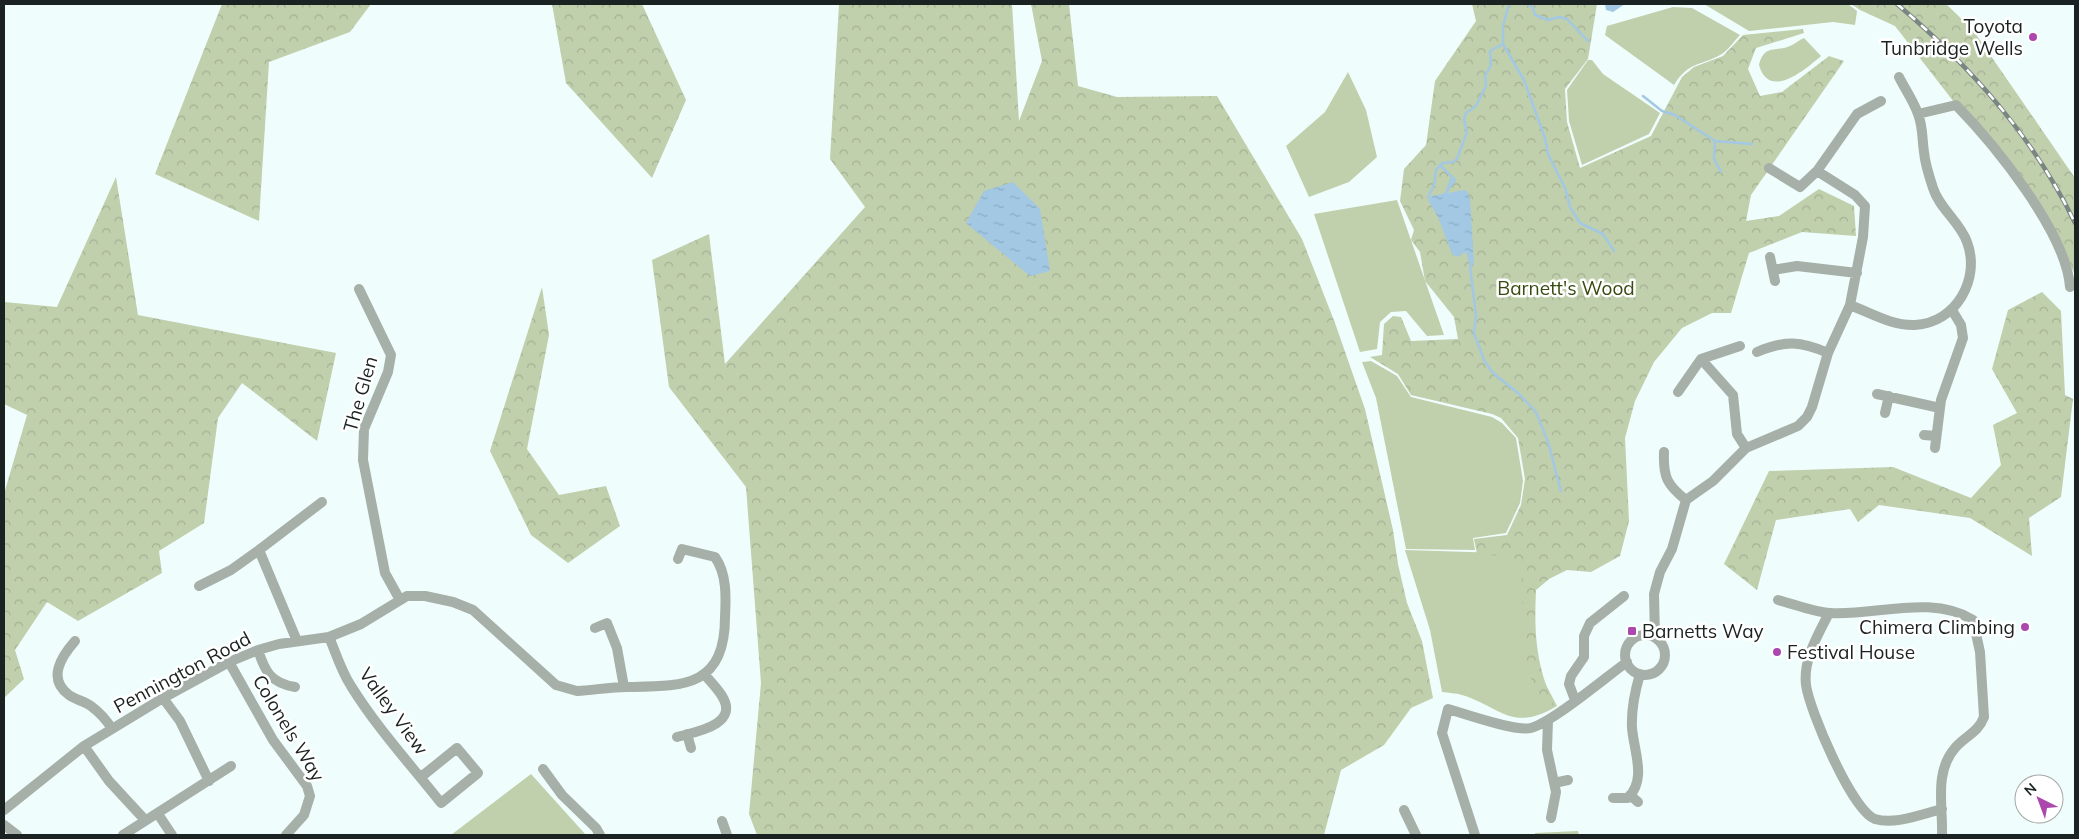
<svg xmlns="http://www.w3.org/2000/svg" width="2079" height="839" font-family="Mulish,sans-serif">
<defs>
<pattern id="forest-crowns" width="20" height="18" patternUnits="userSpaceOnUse" patternTransform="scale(1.25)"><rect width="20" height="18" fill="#c0cfac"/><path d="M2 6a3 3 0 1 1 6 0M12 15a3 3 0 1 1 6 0" fill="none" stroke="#a4b194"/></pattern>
<pattern id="water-ripples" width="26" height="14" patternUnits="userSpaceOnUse" patternTransform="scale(1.25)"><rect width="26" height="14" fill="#a2c8e4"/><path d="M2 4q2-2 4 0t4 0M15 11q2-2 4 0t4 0" fill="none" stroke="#8bacc3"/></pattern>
</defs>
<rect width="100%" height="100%" fill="#effefc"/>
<!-- green -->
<path fill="#c0cfac" d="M1704,4H1848L1857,11L1855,25L1833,22L1749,31Z
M1673,7L1692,8L1740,35C1734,41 1728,51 1720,55C1700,66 1688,62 1674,85L1605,35L1607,26Z
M1804,38L1821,56C1806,69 1769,101 1759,65C1764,44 1776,52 1790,46C1795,44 1799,40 1804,38Z
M1588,60H1592L1603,74L1660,113L1649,134L1582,165L1569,121L1567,90Z
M1348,72L1366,110L1377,157L1349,182L1309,197L1286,146L1325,112Z
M1397,200L1444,335L1427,336L1406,311L1391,312L1380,322L1377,349L1360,352L1314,214Z
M1371,361L1397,376L1411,397L1492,417L1502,423L1516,438L1523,481L1520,503L1506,533L1473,538L1475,550L1406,549L1376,398L1362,362Z
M1405,550L1532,554L1530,654L1557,706C1512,733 1501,707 1462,695C1456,693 1449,693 1442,692L1430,630Z
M531,774L586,835H451Z
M1578,831L1579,835H1535V833Z"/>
<!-- forest -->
<path fill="url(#forest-crowns)" d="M222,4H371L350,32L269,62L259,221L155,174Z
M552,4H642L686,100L652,178L566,83Z
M839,4H1012L1019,121L1042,61L1031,4H1069L1078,86L1117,97L1217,96L1302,239L1335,323L1365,409L1393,530L1398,564L1407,603L1422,641L1433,698L1411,708L1384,745L1341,770L1324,835H757L749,814L761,683L746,487L669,387L652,260L709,234L725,364L865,207L830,159Z
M1472,4H1597L1588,59L1565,89L1567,122L1580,168L1651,136L1682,77L1694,67L1723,56L1743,35L1803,29L1804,33L1756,48L1748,69L1760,96L1782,92L1829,56L1844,61L1751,195L1746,221L1779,216L1819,189L1854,206L1856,236L1802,232L1749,253L1731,313H1712L1682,328L1654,362L1635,401L1625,438L1629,521L1620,556L1591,572L1567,570L1549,579L1536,590C1534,636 1536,663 1554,706H1545L1525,666L1521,566L1513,557L1477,554L1474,539L1507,535L1521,505L1525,479L1518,438L1501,418L1492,414L1411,395L1398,374L1370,357L1382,355L1384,324L1393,316L1401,317L1411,341L1458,339L1454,317L1425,281L1420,252L1411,240L1414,230L1400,201L1404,169L1426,145L1435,81L1476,21Z
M1851,4H1946L1973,30L2075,178V274L2043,217L1895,26L1860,10Z
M116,177L138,315L336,353L317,441L242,383L218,418L204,523L159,551L162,573L78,621L47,602L15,650L24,679L4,698V494L27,415L4,404V302L57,307Z
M542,287L549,335L527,449L559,495L606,486L620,526L568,563L531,535L490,451Z
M2042,292L2061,311L2065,395L2073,399L2061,497L2029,518L2032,556L1970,518L1879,505L1858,522L1850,509L1776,520L1757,590L1724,564L1769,471L1893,467L1971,498L2001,465L1993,425L2017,413L1992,369L2008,310Z"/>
<!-- water -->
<path fill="url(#water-ripples)" d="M1605,4H1625L1613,12L1606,10Z
M1013,182L1040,209L1050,271L1030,276L966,223L984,191Z
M1464,190L1467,191L1470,198L1474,265L1470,266L1466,252L1457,257L1452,254L1438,217L1428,200L1431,196Z"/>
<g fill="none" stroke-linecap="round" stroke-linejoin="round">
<!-- stream -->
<path stroke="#a2c8e4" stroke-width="2.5" d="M1509,4L1503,26V44L1524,80L1545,138L1548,154L1566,190L1570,207L1580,223L1603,234L1614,251
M1528,4L1533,8L1535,15L1548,20L1559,17L1567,19L1588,41
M1643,96L1662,111L1675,115L1715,141L1714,159L1721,172
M1715,141L1752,144
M1440,165L1455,180L1445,194
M1448,188L1452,177
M1428,197L1434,185L1436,170L1443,163L1453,162L1457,159L1467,132L1464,120L1466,113L1476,106L1486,86L1485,76L1491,65L1490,51L1503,44
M1470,266L1476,316L1474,333L1484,360L1493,373L1519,394L1536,412L1548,442L1561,491"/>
<!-- minor -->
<path stroke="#a7afa9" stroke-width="10" d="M1918,114L1956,105C1994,144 2066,232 2070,287
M1769,168L1800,187L1817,171
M1770,257L1775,281
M1773,270L1797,266L1857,273
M359,289L391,355L388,372L364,429L363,460L385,573L400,600
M1850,305C1871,313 1892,326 1915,325C1956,323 1981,279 1967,242C1960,222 1939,208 1933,188C1929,176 1925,164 1924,152C1922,139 1923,126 1918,114C1914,102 1905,89 1899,77
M1757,352C1785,340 1801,341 1828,353
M1701,359L1740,346
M1678,392L1701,359L1733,395L1737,434L1746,448
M1877,394L1940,408
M1885,413L1889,396
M1924,435L1936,436
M1935,448L1941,400L1963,338L1961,325L1952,310
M1664,452C1663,477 1667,485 1686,500
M199,586L231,570L259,550
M1778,600C1794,604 1813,612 1830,613C1875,616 1932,594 1973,620L1980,652L1984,717C1978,733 1965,736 1955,748C1934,772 1943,806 1942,835
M1829,613C1818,635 1803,659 1806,685C1809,709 1852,811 1875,819C1895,825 1922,814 1942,809
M595,628L607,623L617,648L624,687
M1625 655a20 20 0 1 1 40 0a20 20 0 1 1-40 0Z
M329,637C336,653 341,671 351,686C377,728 411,765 441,803L478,773L457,748L421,777
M1655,637L1654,594L1660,572L1672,549L1686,500L1713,481L1746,448L1798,426L1807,417L1812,407L1828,353L1850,305L1863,237L1865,206L1855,195L1817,171L1857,114L1881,101
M75,641C61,657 47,679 69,695C76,700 84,701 91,706C99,712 106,719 112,729
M297,641L259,550L322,502
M258,650C265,672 271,683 295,687
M229,662L273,740L307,786L310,796L304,815L286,835
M163,698L180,721L209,781
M1575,700L1569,684L1571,676L1584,657V636L1590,623L1624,596
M1548,720L1547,750L1556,792L1551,818
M687,734L691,748
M677,737C695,732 740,725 722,696C717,688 710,681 704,674
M84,746L109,781L145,820
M543,769L562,795L596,828L600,835
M1554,783L1568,780
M1630,795L1638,802
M1613,798H1628C1647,779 1634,752 1632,728C1631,709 1635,691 1640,674
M4,810L84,746L163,698L229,662L258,650L279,644L329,637L361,624L407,596H425L453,602L473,610L556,685L577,691C594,690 611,687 627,687C683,686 725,688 725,617C726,597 727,574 715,557L682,549L678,559
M1404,810L1416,835
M158,814L172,835
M722,821L727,835
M4,825L17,835
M123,835L231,766
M1475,835L1442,733L1448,709C1465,714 1516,732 1531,728C1553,722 1606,677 1627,662"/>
<defs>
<path id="rail" d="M1897,4C1970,66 2033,136 2075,223"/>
</defs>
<!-- rail casing -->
<use href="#rail" stroke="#7a8684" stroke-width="4.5"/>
<!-- rail -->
<use href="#rail" stroke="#fff" stroke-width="2.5" stroke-dasharray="8" stroke-linecap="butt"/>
</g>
<!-- markers -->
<g fill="#ac47ad" stroke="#fff" stroke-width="2">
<circle cx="2033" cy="37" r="5"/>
<circle cx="2025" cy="627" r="5"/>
<rect x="1627" y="626" width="10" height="10" rx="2.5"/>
<circle cx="1777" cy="652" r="5"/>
</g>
<g text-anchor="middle" stroke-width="5" stroke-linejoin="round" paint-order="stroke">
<!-- poi labels -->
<g font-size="19" fill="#1a2321" stroke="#fff" text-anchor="end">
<text x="2023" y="33">Toyota<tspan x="2023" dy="22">Tunbridge Wells</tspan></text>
<text x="2015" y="634">Chimera Climbing</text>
<text x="1642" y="638" text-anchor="start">Barnetts Way</text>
<text x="1787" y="659" text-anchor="start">Festival House</text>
</g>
<!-- park labels -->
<g font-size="19" fill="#374b10" stroke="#fff">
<text x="1566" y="295">Barnett's Wood</text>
</g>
<!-- street labels -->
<g font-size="19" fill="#1a2321" stroke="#fff">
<text transform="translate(360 394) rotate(-74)" y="7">The Glen</text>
<text transform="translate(182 672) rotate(-28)" y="7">Pennington Road</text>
<text transform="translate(394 711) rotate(54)" y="7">Valley View</text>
<text transform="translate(289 728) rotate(59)" y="7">Colonels Way</text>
</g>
</g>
<!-- border -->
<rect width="2079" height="839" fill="none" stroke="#1a2321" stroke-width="10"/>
<!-- north arrow -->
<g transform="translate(2039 799) rotate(318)"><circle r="24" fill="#ffffff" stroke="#a3a7a6"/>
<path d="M0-4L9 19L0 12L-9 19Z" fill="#ac47ad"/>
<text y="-8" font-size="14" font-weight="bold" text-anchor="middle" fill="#1a2321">N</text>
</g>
</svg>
